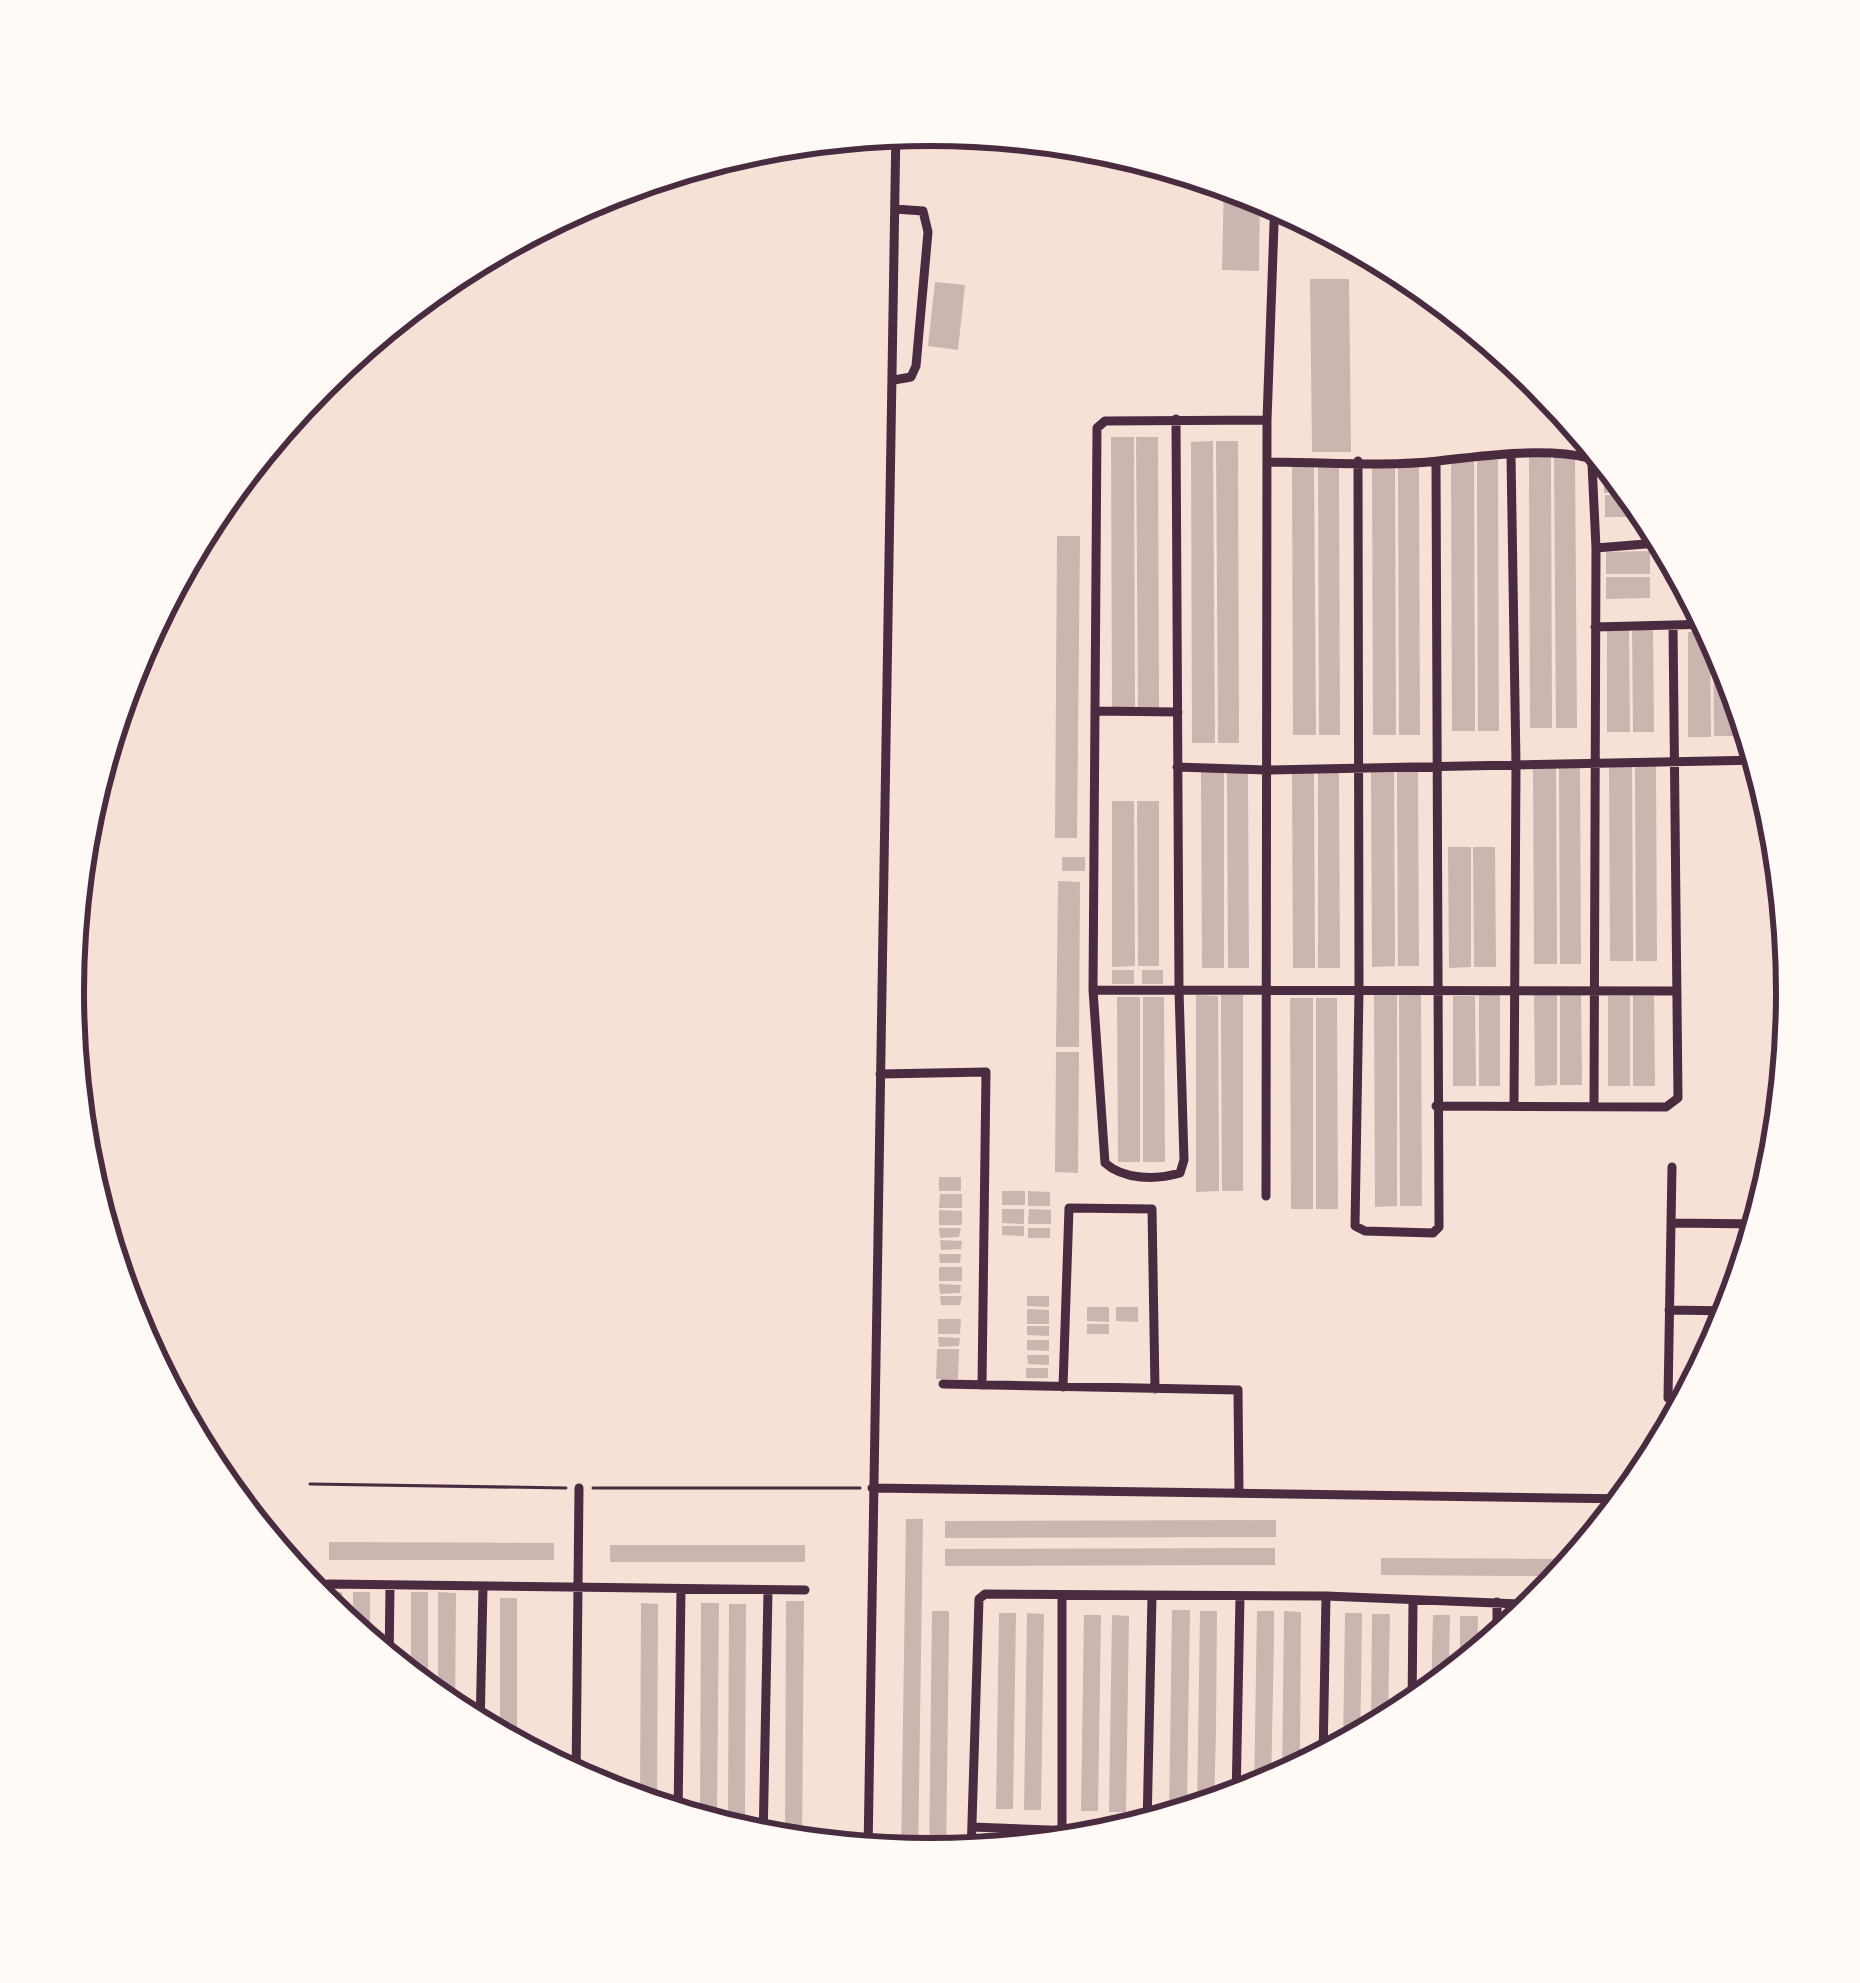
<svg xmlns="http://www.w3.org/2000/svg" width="1860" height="1983" font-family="Bitter,serif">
<rect width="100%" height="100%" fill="#f7e1d7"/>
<!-- building -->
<path fill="#ccb4b1" d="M1224,179L1260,190L1259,271L1222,270Z
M1310,279H1349L1351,452H1312Z
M935,282L965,285L958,350L928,346Z
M1111,437H1134L1135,709H1112Z
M1136,437H1158L1159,708L1138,709Z
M1213,441L1215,743H1192L1191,442Z
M1216,441H1238L1239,743H1218Z
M1529,457H1551L1552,728H1530Z
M1554,457H1575L1577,728H1556Z
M1451,460H1474L1475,731H1452Z
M1477,460H1498L1499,731H1478Z
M1398,463H1419L1420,735H1399Z
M1292,464H1314L1316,735H1293Z
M1318,464H1339L1340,735H1319Z
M1372,464H1395L1396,735H1373Z
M1604,470H1618L1636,492L1604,493Z
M1605,495H1639L1649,508V517H1605Z
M1057,536H1080L1077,838H1055Z
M1650,551V574H1606V552Z
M1606,577H1650V598L1606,599Z
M1607,627H1629L1630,732H1607Z
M1632,627H1653L1654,732H1633Z
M1713,627L1735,672V736H1714Z
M1710,631L1711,737H1688V632Z
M1609,765H1632L1633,961H1610Z
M1635,765H1656L1657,961H1636Z
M1533,768H1556L1557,964H1534Z
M1559,768H1580L1581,964H1560Z
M1371,771H1394L1395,966L1372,967Z
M1397,771H1418L1419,966H1398Z
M1201,772H1224V968H1202Z
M1227,772H1248L1249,968H1228Z
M1314,772L1315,968H1293L1292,773Z
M1318,772H1339L1340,968H1318Z
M1112,801H1134L1135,966L1112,967Z
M1137,801H1159V966H1138Z
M1448,847H1471V967L1449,968Z
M1473,847H1495L1496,967H1474Z
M1062,857H1085V871H1062Z
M1058,881L1080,882L1079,1047H1056Z
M1112,970H1134V984H1112Z
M1142,970H1163V984H1142Z
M1196,995L1218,996L1219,1191L1196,1192Z
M1221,995H1243V1191H1222Z
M1374,995H1397V1206L1375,1207Z
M1399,995H1421L1422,1206H1400Z
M1479,995H1500V1086H1479Z
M1534,995H1557V1085L1535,1086Z
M1560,995H1581L1582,1085H1560Z
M1453,996H1475L1476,1086H1453Z
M1608,996H1630V1086H1608Z
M1633,996H1654L1655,1086H1633Z
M1117,997H1140V1162H1118Z
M1143,997H1164L1165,1162H1143Z
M1290,998H1313V1209H1291Z
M1316,998H1337L1338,1209H1316Z
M1056,1052H1079L1078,1173L1055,1172Z
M939,1177H961V1191H939Z
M1002,1191H1025V1205H1002Z
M1028,1191L1050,1192V1206H1028Z
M940,1194H962V1208H939Z
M1002,1209H1024V1224L1002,1223Z
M1029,1209L1051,1210V1224H1028Z
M939,1210L962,1211V1225H939Z
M1002,1226H1024V1236L1002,1235Z
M939,1228H961L959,1237L940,1238Z
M1028,1228H1050V1238H1028Z
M940,1240L962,1241L961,1249L941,1250Z
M939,1254H961L960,1263H940Z
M939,1267H962V1281H939Z
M939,1284L961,1285L960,1293L940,1294Z
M940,1296H962L960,1305H941Z
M1027,1296H1049V1307L1027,1306Z
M1087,1307H1109V1322L1087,1321Z
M1116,1307H1138V1322L1116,1321Z
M1027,1309L1049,1310V1324H1027Z
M938,1319H961L960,1334H938Z
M1087,1324H1109V1334H1087Z
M1027,1326H1049V1336L1027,1335Z
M938,1337L960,1338L959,1346L939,1347Z
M1027,1340H1049V1351L1027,1350Z
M937,1349H959L958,1379H936Z
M1027,1355H1049V1365L1028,1364Z
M1026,1368H1048V1378H1026Z
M906,1519H923L918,1857L901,1856Z
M1276,1520V1537L945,1538V1521Z
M329,1542L554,1543V1560H329Z
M610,1545H805V1562H610Z
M1275,1548V1565L945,1566V1549Z
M1381,1558H1396L1580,1559L1566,1576H1515L1381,1575Z
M325,1592H342V1625L325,1611Z
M353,1592H370V1648L353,1634Z
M411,1592H428V1695L411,1681Z
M438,1592L456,1593L455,1716L438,1704Z
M500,1598H517V1749L500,1740Z
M786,1601H804L802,1846L785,1844Z
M641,1603L658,1604L657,1810L640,1805Z
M701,1603H719L717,1815H700Z
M729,1604H746L745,1815H728Z
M1172,1610H1190L1188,1730L1187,1815L1169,1821Z
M932,1611H949V1627L946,1857L929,1858Z
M1200,1611H1217L1216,1731L1214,1807L1197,1812Z
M1257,1611H1274V1640L1271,1787L1254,1795Z
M1284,1611L1301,1612L1300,1747L1299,1772L1282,1782Z
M999,1613H1016L1013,1809H996Z
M1027,1613L1044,1614L1041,1810H1024Z
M1345,1613H1362L1361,1690L1360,1740L1343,1749Z
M1372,1614H1390L1389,1661L1388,1725L1371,1734Z
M1084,1615H1101L1098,1811H1081Z
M1112,1615L1129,1616L1126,1812H1109Z
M1433,1615H1450L1449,1662V1682L1431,1696Z
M1460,1616H1478L1477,1659L1460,1673Z"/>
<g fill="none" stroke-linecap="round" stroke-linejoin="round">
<!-- path -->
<path stroke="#4a2c40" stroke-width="3" d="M310,1484L566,1488
M593,1488H860"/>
<!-- minor -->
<path stroke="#4a2c40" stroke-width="9" d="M894,380L911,377L916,366L928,232L923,211L895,209
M1176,419L1179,990L1184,1160L1180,1173C1156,1180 1124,1180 1105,1163L1093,990L1097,428L1105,421L1267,420
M1511,456L1516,765L1514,1106
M1358,461L1359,991L1355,1226L1365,1231L1433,1233L1439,1227L1436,462
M1269,462C1323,462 1385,467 1438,461C1481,456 1546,447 1588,458L1592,464L1596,548L1594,1106
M1594,470L1618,469
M1596,548L1658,543
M1595,627L1712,624
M1096,711L1178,712
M1752,728V760
M1177,767L1266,770L1761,760
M1093,990L1675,991
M880,1074L986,1072L982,1385
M1436,1106L1666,1107L1678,1098L1673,625
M1672,1167L1668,1398H1691
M1266,1196L1267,420L1275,197
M1671,1223L1761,1224
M1669,1310L1735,1311
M943,1384L1238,1390L1239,1493
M1063,1387L1069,1208L1152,1209L1155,1389
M872,1488L1630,1499
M310,1596L319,1586L329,1584L805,1590
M1062,1597V1830
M1497,1602V1643
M389,1664L390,1587
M1412,1712L1413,1601
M480,1729L483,1587
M1323,1760L1326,1596
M576,1781L579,1488
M1236,1800L1240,1597
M678,1817L681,1589
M972,1827L1127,1833
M1147,1827L1152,1596
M763,1842L768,1591
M868,1852L896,128
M971,1854L979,1599L985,1594L1326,1596L1542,1605"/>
</g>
<!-- crop -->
<path d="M0 0H1860V1983H0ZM84 992a846 846 0 1 1 1692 0a846 846 0 1 1-1692 0Z" fill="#fffaf5" fill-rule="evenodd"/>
<path fill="none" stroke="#4a2c40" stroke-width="6" d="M84 992a846 846 0 1 1 1692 0a846 846 0 1 1-1692 0Z"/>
</svg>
